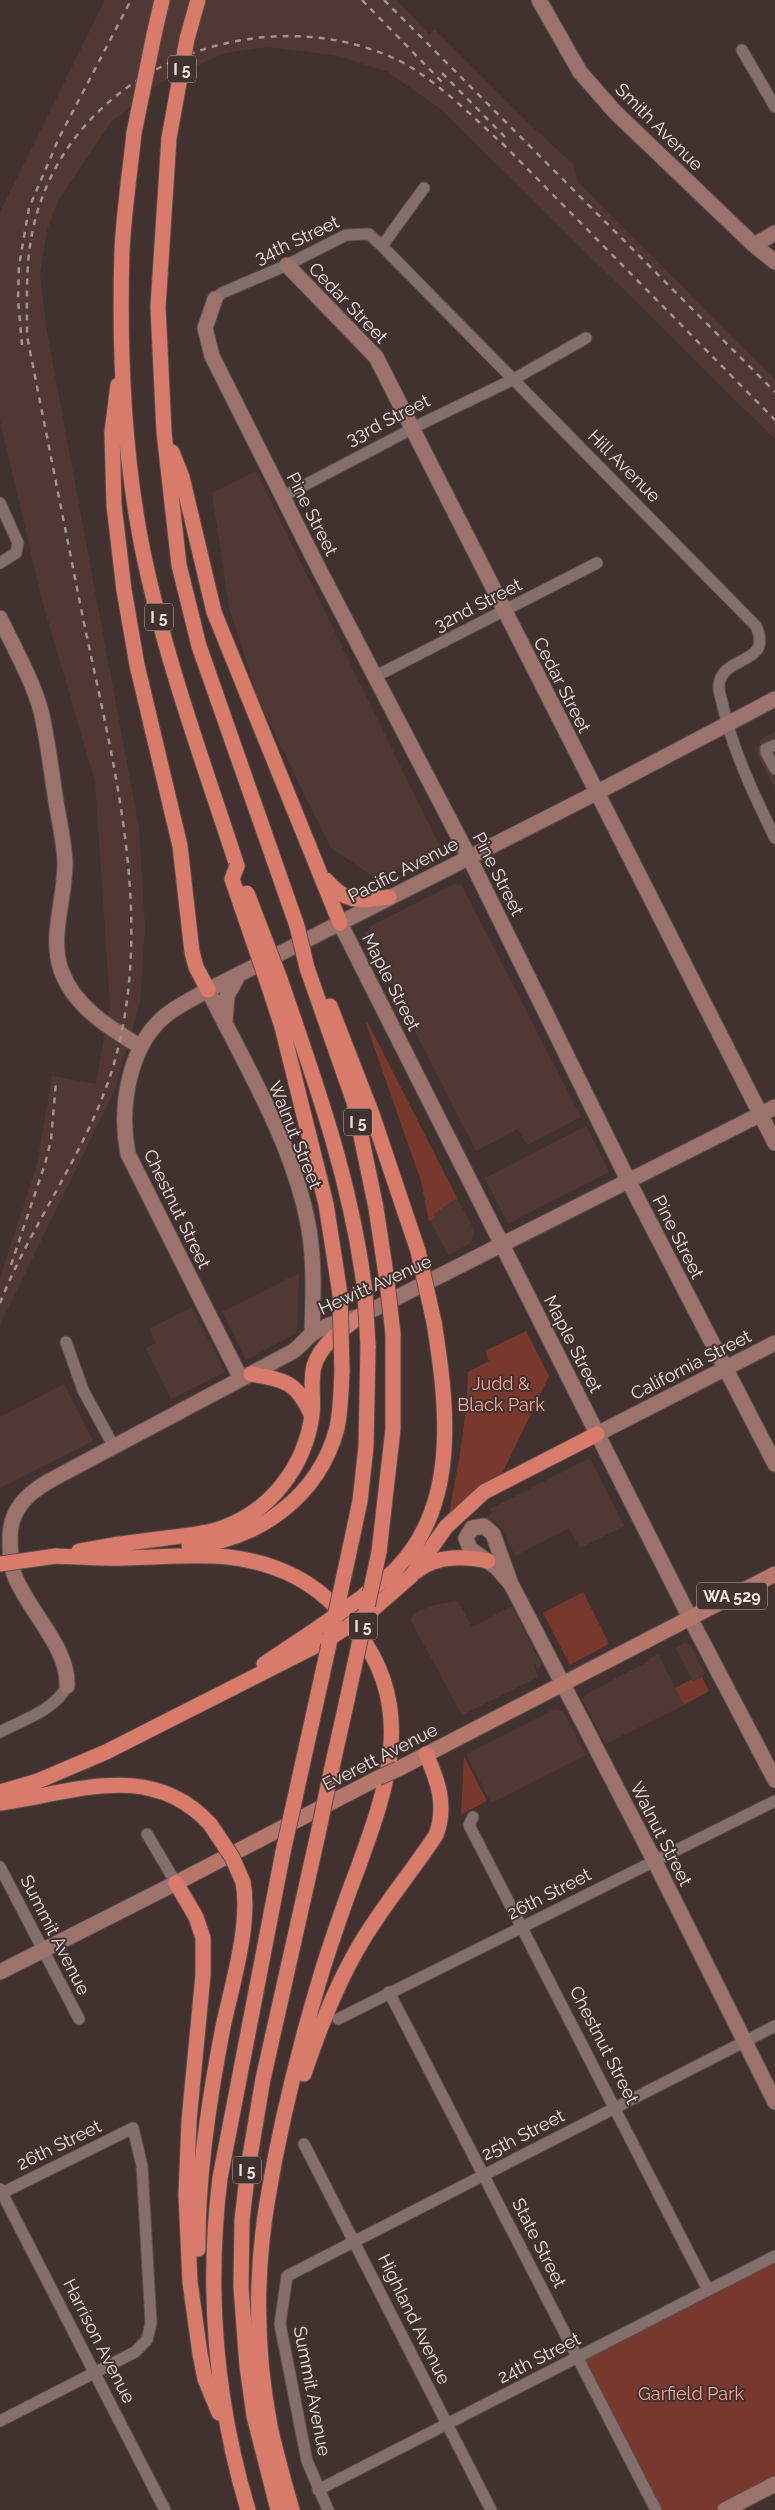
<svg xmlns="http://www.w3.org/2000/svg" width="775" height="2510" font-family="Raleway,sans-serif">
<rect width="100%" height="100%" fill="#42322f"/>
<!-- built -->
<path fill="#503935" d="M105,0H396L429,34L435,30L524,119L573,164L578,182L775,380V439L441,109L386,71L335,55L268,47L224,53L161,82L111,122L58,200L47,230L40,274L46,327L139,828L145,928L140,1002L115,1089L0,1325V1278L37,1165L52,1076L96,1084L110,1003L95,781L42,600L0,420V212Z
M256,471L440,847L377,879L331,848L260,704L229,607L212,493Z
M775,731V789L754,748L761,745L759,740Z
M456,883L457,886L461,884L581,1117L527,1145L518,1129L476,1151L365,933L370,930L369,927Z
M586,1126L609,1172L508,1224L485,1178Z
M457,1198L475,1232L471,1243L448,1255L430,1220L435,1218L433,1215Z
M299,1273L297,1333L246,1360L222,1312Z
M192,1307L225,1372L171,1399L146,1348L156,1343L149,1329Z
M64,1384L93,1441L0,1488V1417Z
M588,1459L591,1460L624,1526L580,1548L569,1528L515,1556L502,1528L495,1521L486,1518L492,1512L490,1509Z
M458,1601L472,1627L512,1606L542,1666L537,1668L535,1663L533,1664L538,1677L462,1715L410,1619L419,1611L435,1605Z
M686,1642L687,1645L690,1644L705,1674L693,1681L676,1648Z
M658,1654L684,1705L605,1744L582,1699L590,1692L649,1661V1659Z
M555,1709L563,1711L586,1755L491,1803L466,1754Z"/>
<!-- green -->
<path fill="#78382e" d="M368,1023L457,1198L433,1215L435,1218L429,1221L421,1181L366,1024Z
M526,1331L549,1376L501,1476L480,1487L449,1514C458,1466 467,1420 468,1372L489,1361L486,1353L489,1349Z
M583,1592L609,1644L570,1665L543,1613Z
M702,1677L709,1691L684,1705L675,1688L692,1679L693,1681Z
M464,1756L487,1801L462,1814H461Z
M775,2256V2484L725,2510H656L577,2358Z"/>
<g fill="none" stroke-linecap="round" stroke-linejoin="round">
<defs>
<path id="street" d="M742,50L775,107
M382,246L756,626C774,666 722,654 719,685C718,692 722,700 723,707C734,753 754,795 775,838
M215,299L222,293L287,265L346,235L369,234L382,246L424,188
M282,497L425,422L514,379L586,338
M0,503L18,543L16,553L0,563
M374,677L597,563
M775,745L766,749V752L775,769
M66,1342L83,1390L114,1447
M0,1732C23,1720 55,1710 67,1686
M473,1817L469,1825L708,2290
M147,1834L176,1883
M0,1867L79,2019
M389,1992L656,2510
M338,2019L775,1801
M304,2144L491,2510
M0,2189L165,2510
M0,2194L133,2128L142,2166L151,2323L147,2340L135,2352L0,2421
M318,2490L775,2256
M328,2510L307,2461L280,2324L287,2276L775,2026"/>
<path id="secondary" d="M539,0L580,72L615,112L754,245L775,262
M754,245L775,233
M287,265L376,357L775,1143
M215,299L205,328L212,356L320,571L469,857L629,1182L775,1464
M0,618C14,648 32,679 41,711C48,741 51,771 56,801C59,821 64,841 65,861C66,897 49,935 61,970C74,1007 110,1028 141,1047
M340,923L690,1618L775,1780
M208,990C245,1065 292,1141 308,1224C315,1260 313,1297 312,1334
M225,1022L227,996L239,974
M241,1379L128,1154C119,1109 128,1047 165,1016C177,1006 194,998 208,990L596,793L775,699
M597,1434L775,1343
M511,1584L496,1567L470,1549L466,1538L472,1528L484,1526L493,1534L511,1584L654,1860L775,2102
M67,1686C69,1647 27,1610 14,1574C10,1562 10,1549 10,1536C11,1509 27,1494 49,1481L292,1352C300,1347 305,1339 312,1334C325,1324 345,1321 360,1316L775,1107
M0,1972L176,1883
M725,2510L775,2484"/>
<path id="primary" d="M398,1769L775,1574
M176,1883L378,1778"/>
<path id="highway" d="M154,35L162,0
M134,133C130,172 124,211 122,250C119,349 123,450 142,547C164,656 203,761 237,866
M169,138L158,307L164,432L179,565L199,646L297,926
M118,385L112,432L114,505L124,590L137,665L180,846L192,952L196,967L208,990
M172,452L182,477L214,612L340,923
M326,880C346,904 360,901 389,897
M307,968L354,1102L376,1208L387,1281
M280,979C316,1083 352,1184 365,1293
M269,987L282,1027L326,1204L340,1294
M330,1006L372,1114L418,1251
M251,1374C284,1380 296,1381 311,1414
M189,1546C258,1541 319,1496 337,1428C341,1409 341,1390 342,1371
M79,1551C105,1546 131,1542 158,1539C179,1536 202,1535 222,1528C271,1511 305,1466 312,1415C314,1399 310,1381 314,1366C321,1343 343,1330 360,1316
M379,1552L393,1429V1334
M56,1556C78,1557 101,1559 124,1558C185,1557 236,1547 294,1576C320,1589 341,1610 358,1633C416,1709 387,1788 358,1868C345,1901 334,1934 323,1968C300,2044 280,2124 267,2203C255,2277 256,2353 270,2426C276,2454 284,2482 292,2510
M347,1562L360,1501L366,1447L368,1346
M417,1571C437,1555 464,1556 488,1561
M364,1595C375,1587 387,1578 396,1569C460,1504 447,1403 434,1322
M372,1610L412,1575L446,1527L484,1492L597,1434
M264,1664L321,1626
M329,1781L347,1700
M0,1792L38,1781L106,1752L325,1641
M295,1798L322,1676
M0,1803C73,1793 150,1759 210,1824
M176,1883L196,1917L203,1938V1975L189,2121L186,2195L190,2282L200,2354L205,2379L219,2413
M304,2074C320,2026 338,1980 364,1938C386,1902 413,1870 436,1835C447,1806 438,1781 426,1754
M198,2249C197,2176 209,2099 223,2027C232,1985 251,1924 243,1882
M248,2510C215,2400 206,2292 220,2178L283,1852
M278,2510L254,2416L247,2366L241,2287L242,2220L248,2168L263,2079L318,1834"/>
</defs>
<!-- street casing -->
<use href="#street" stroke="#5c4e4c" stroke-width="13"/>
<!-- secondary casing -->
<use href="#secondary" stroke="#5c4e4c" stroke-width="17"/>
<!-- primary casing -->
<use href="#primary" stroke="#5c4e4c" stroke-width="17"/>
<!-- highway casing -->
<use href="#highway" stroke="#5c4e4c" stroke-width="17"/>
<!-- street -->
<use href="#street" stroke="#83706d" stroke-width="11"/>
<!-- secondary -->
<use href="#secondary" stroke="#9c736c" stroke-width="15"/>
<!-- primary -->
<use href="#primary" stroke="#b6776b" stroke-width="15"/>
<!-- highway -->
<use href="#highway" stroke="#d87b6a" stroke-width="15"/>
<!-- rail -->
<path stroke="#a19491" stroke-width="2.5" stroke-dasharray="6 6" stroke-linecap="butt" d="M362,0L444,84
M384,0L775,392
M442,73L509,141
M502,143L775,420
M22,345L18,299L19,266L29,208L59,138L131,0
M11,1265L45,1164L51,1140L56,1082
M0,1303C32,1222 88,1150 113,1067C156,921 114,767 84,623C65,528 46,432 27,336C27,278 24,236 49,181C108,53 277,0 402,62C441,84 474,118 507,148"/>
<defs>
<path id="primary-bridge" d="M378,1778L398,1769"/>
<path id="highway-bridge" d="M134,133L154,35
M169,138L187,39L198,0
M237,866L232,879L269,987
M247,893L280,979
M297,926L307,968
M418,1251L434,1322
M387,1281L393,1334
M365,1293L368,1346
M340,1294L342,1371
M0,1564L56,1556
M321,1626L361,1598
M327,1640L370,1612
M322,1676L347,1562
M347,1700L379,1552
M210,1824L232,1857L243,1882
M318,1834L329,1781
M283,1852L295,1798"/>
</defs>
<!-- primary-bridge casing -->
<use href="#primary-bridge" stroke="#5c4e4c" stroke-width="17" stroke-linecap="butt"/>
<!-- highway-bridge casing -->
<use href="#highway-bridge" stroke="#5c4e4c" stroke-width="17" stroke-linecap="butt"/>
<!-- primary-bridge -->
<use href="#primary-bridge" stroke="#b6776b" stroke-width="15"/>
<!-- highway-bridge -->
<use href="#highway-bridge" stroke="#d87b6a" stroke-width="15"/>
</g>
<g text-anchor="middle" stroke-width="4" stroke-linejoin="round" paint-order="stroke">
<!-- shield labels -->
<g fill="#42322f" stroke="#bbafac" stroke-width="1">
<rect x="168" y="55.5" width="28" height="27" rx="4"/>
<rect x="145" y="603.5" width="28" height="27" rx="4"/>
<rect x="344" y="1108.5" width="28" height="27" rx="4"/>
<rect x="697" y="1582.5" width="70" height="27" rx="4"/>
<rect x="349" y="1612.5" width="28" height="27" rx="4"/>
<rect x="233" y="2156.5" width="28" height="27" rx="4"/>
</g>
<g font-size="16" font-weight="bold" fill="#efe4e2">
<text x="182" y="75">I 5</text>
<text x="159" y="623">I 5</text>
<text x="358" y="1128">I 5</text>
<text x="732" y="1602">WA 529</text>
<text x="363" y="1632">I 5</text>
<text x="247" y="2176">I 5</text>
</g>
<!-- street labels -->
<g font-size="18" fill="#efe4e2" stroke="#42322f">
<text transform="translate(659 127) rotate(45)" y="6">Smith Avenue</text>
<text transform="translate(297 240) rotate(-25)" y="6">34th Street</text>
<text transform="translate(348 303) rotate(46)" y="6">Cedar Street</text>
<text transform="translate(388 420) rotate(-27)" y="6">33rd Street</text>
<text transform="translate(624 466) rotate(45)" y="6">Hill Avenue</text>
<text transform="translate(312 514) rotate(63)" y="6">Pine Street</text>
<text transform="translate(478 605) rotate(-27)" y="6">32nd Street</text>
<text transform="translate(562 685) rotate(63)" y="6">Cedar Street</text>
<text transform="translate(403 870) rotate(-27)" y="6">Pacific Avenue</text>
<text transform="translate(498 874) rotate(63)" y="6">Pine Street</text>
<text transform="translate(391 982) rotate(63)" y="6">Maple Street</text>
<text transform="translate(295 1135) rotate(68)" y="6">Walnut Street</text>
<text transform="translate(177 1209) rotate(64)" y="6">Chestnut Street</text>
<text transform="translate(678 1237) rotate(63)" y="6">Pine Street</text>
<text transform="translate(375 1285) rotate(-24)" y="6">Hewitt Avenue</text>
<text transform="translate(573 1344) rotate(63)" y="6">Maple Street</text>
<text transform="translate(691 1365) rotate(-27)" y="6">California Street</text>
<text transform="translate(380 1757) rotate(-27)" y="6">Everett Avenue</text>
<text transform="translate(661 1834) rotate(63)" y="6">Walnut Street</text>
<text transform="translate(549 1894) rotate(-27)" y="6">26th Street</text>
<text transform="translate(55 1935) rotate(63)" y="6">Summit Avenue</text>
<text transform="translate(604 2045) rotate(63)" y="6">Chestnut Street</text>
<text transform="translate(523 2135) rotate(-27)" y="6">25th Street</text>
<text transform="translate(59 2145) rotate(-26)" y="6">26th Street</text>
<text transform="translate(539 2243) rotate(63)" y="6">State Street</text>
<text transform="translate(414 2319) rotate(64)" y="6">Highland Avenue</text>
<text transform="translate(99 2341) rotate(63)" y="6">Harrison Avenue</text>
<text transform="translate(539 2358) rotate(-27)" y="6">24th Street</text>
<text transform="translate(312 2391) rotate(79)" y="6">Summit Avenue</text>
</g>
<!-- park labels -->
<g font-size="18" fill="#fba595" stroke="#42322f">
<text x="501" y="1390">Judd &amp;<tspan x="501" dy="21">Black Park</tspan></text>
<text x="691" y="2400">Garfield Park</text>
</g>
</g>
</svg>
